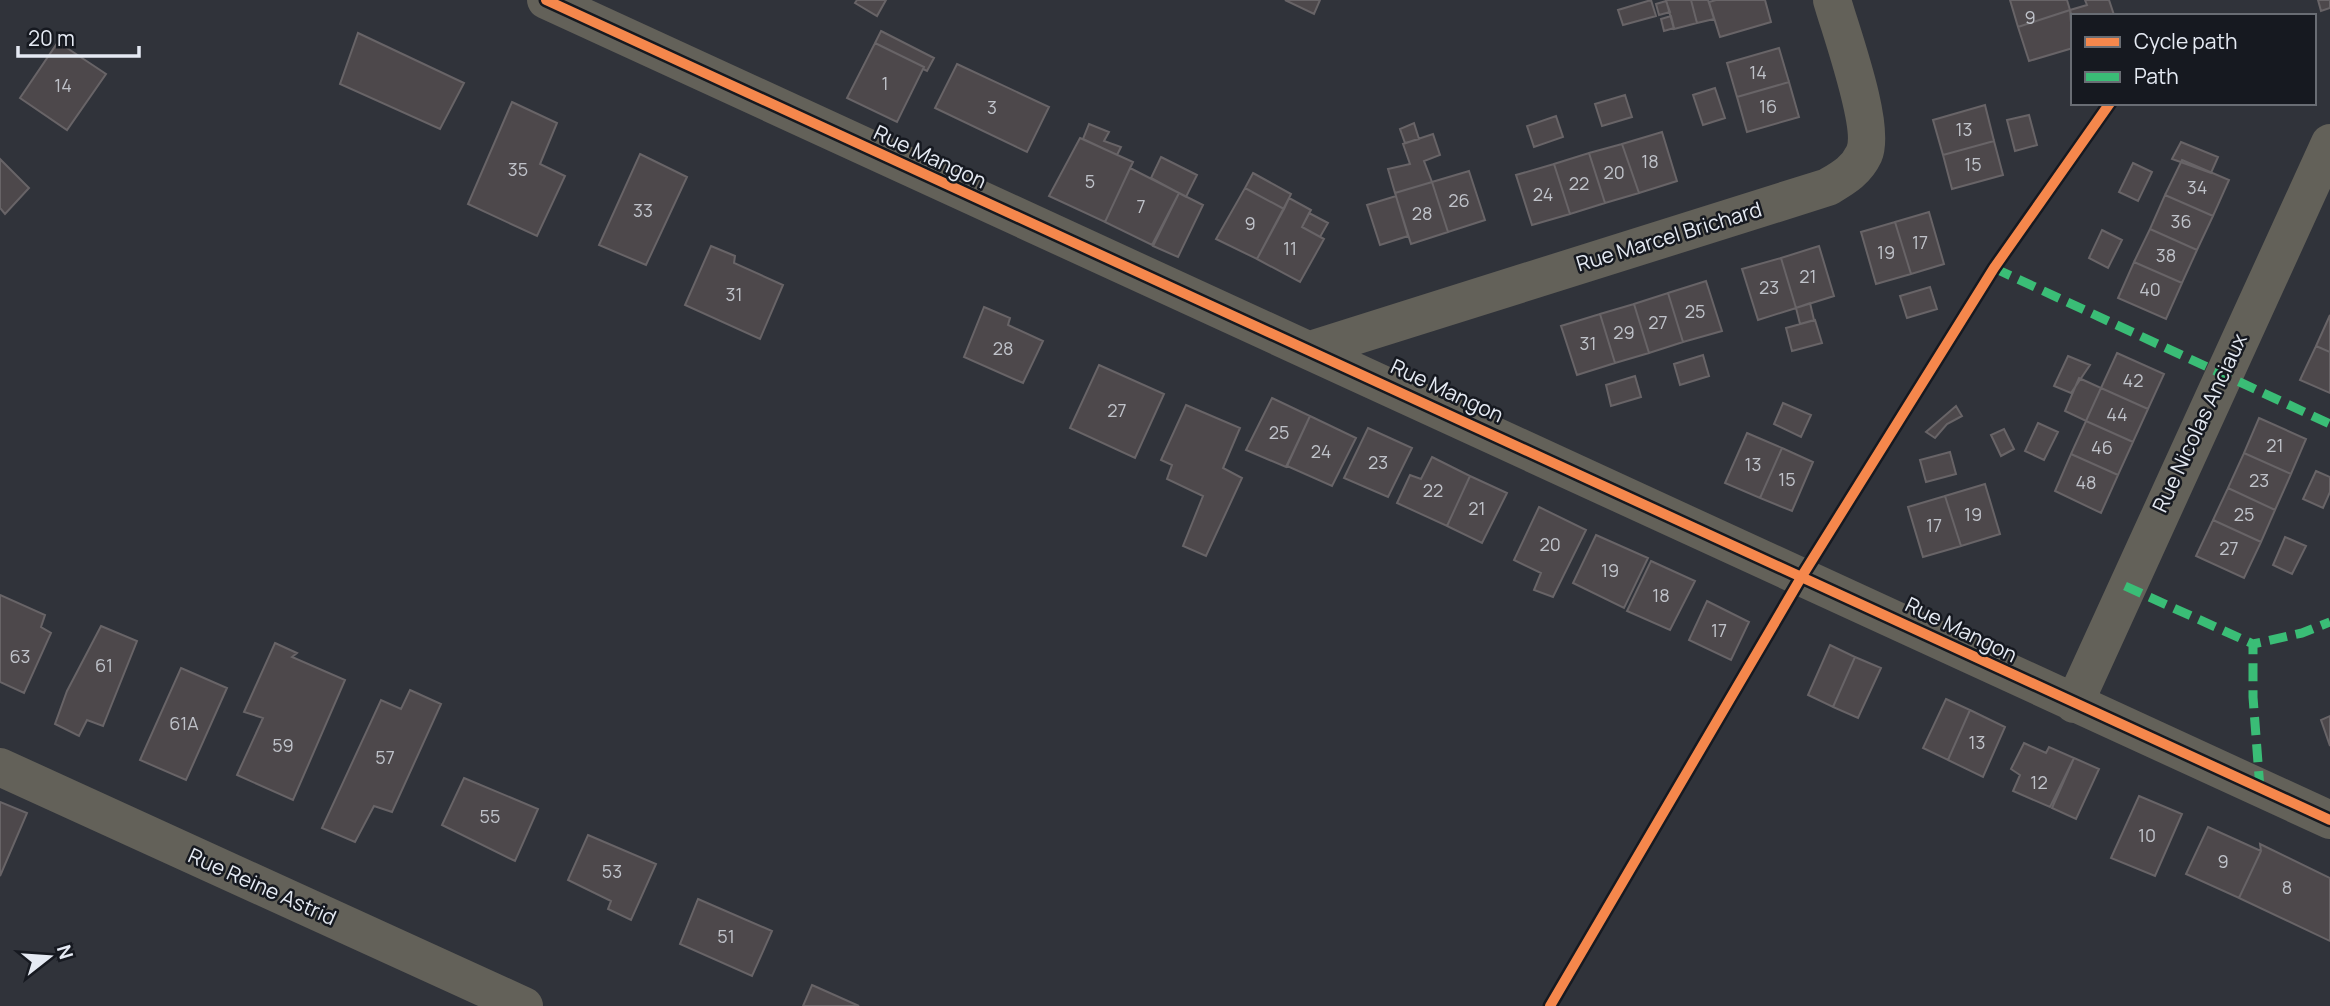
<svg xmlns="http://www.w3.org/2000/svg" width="2330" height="1006" font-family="Manrope,sans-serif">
<rect width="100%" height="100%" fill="#30333a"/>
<!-- building -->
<path fill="#4d484b" stroke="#686467" stroke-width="2" d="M857,0H886L877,16L855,3Z
M1285,0H1320L1314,14Z
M1651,0L1656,16L1623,25L1618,10Z
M1691,0L1697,23L1674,29L1666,0Z
M1691,0H1708L1714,19L1697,23Z
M1716,0H1765L1771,22L1720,37L1709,2Z
M2010,0H2067L2070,10L2018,27Z
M2085,0H2109L2114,15L2073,16V20L2070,10L2087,5Z
M2318,0H2330V8L2321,11Z
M1666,1L1670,12L1659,15L1656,4Z
M2070,10L2073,48L2029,61L2018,27Z
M1671,16L1674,28L1664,31L1661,19Z
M881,31L934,58L927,71L923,69L924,67L875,43Z
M358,33L464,83L440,129L340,84Z
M58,42L106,74L67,130L20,98Z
M875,43L924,67L897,122L847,98Z
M1779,48L1789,82L1737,97L1727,63Z
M957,64L1049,107L1027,152L935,108Z
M1789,82L1799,117L1747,132L1737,97Z
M1715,88L1725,118L1703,125L1693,95Z
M1625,95L1632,117L1602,126L1595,104Z
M512,102L557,123L540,164L565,176L537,236L468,204Z
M1985,105L1994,141L1943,155L1933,120Z
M2029,115L2037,145L2015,151L2007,120Z
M1556,116L1563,137L1534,147L1527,126Z
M1414,123L1419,139L1405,143L1400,129Z
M1089,124L1109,132L1104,141L1121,147L1117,155L1083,139Z
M1662,132L1677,181L1639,193L1622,144Z
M1433,134L1440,155L1424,161L1432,182L1395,193L1388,169L1410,164L1403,144Z
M1080,138L1133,162L1105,222L1049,196Z
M1994,141L2003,175L1952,189L1943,155Z
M2181,142L2218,157L2211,173L2172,159Z
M1622,144L1639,193L1605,203L1589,153Z
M1589,153L1605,203L1570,214L1554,164Z
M640,154L687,177L646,265L599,245Z
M1161,157L1197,175L1186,197L1151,178Z
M0,159L29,188L5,214L0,208Z
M2182,160L2229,180L2213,216L2165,195Z
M2133,163L2152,172L2138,201L2119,192Z
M1554,164L1570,214L1532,225L1516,175Z
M1130,168L1179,193L1152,245L1105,222Z
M1469,171L1485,220L1448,232L1432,182Z
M1253,173L1291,194L1284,209L1245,188Z
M1432,182L1448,232L1411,244L1395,193Z
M1245,188L1284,209L1257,259L1216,239Z
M1179,193L1203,205L1178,257L1153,246Z
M2165,195L2213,216L2197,250L2150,229Z
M1396,196L1408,236L1380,245L1367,205Z
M1289,198L1311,210L1302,227L1324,239L1300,282L1257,259Z
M1929,212L1944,264L1911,274L1895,222Z
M1309,213L1328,223L1320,237L1302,227Z
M1895,222L1911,274L1876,284L1861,232Z
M2150,229L2197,250L2182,283L2134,262Z
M2102,230L2122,240L2108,268L2089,258Z
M711,246L735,256L734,263L783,285L760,339L685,305Z
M1819,246L1834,296L1796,308L1781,258Z
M1781,258L1796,308L1758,320L1742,269Z
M2134,262L2182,283L2166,319L2118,298Z
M1706,281L1722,331L1683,342L1668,293Z
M1930,287L1937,309L1907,318L1900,296Z
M1668,293L1683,342L1649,353L1634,304Z
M1810,303L1814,320L1800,324L1796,308Z
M1634,304L1649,353L1615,363L1600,314Z
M984,307L1010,318L1008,325L1043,341L1023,383L964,357Z
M1600,314L1615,363L1577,375L1561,326Z
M2330,315V352L2316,346Z
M1815,320L1822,343L1792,351L1786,328Z
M2316,346L2330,352V393L2300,380Z
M2117,353L2164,374L2148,409L2101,388Z
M1703,355L1709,376L1680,385L1674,364Z
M2068,356L2090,365L2071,393L2054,386Z
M1099,365L1164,394L1135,458L1070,428Z
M1635,376L1641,397L1611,406L1606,385Z
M2079,378L2101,388L2086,421L2065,411Z
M2101,388L2148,409L2133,442L2086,421Z
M1272,398L1310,416L1286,467L1246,450Z
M1783,403L1811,415L1801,437L1774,424Z
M1186,405L1240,428L1223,468L1242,478L1206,556L1183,546L1203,496L1167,479L1172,465L1161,460Z
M1956,406L1962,416L1947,424L1935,438L1926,432Z
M1310,416L1356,438L1332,486L1287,466Z
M2259,418L2306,439L2291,474L2244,453Z
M2086,421L2133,442L2118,475L2071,454Z
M2038,423L2058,432L2044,460L2025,451Z
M1368,428L1412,448L1388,497L1344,478Z
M2004,429L2014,449L2001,456L1991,435Z
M1747,433L1782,448L1760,498L1725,483Z
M1782,448L1813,462L1792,511L1760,498Z
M1950,452L1956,474L1926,482L1920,460Z
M2244,453L2291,474L2275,510L2228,488Z
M2071,454L2118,475L2101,513L2055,491Z
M1432,457L1470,476L1447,526L1397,503L1410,475L1421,479Z
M2316,471L2330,477V492L2323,508L2303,499Z
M1470,476L1507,493L1482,543L1447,526Z
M1985,484L2000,534L1961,546L1945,496Z
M2228,488L2275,510L2261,542L2213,520Z
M1945,496L1961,546L1923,557L1908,507Z
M1539,507L1586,530L1553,597L1534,590L1541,573L1514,560Z
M2213,520L2261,542L2244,578L2196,556Z
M1596,535L1648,558L1624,608L1573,583Z
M2285,537L2306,546L2292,574L2273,565Z
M1651,561L1695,581L1670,630L1627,611Z
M0,595L45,615L41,627L51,633L24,693L0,682Z
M1707,601L1749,622L1731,660L1689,640Z
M101,626L137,641L103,726L87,720L79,736L55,724L67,691Z
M275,643L297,653L292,657L345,680L293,800L237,775L263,718L244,712Z
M1830,645L1855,657L1833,707L1808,695Z
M1855,657L1881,668L1858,718L1833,707Z
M181,668L227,688L186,780L140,760Z
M410,690L441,704L392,812L374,806L355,842L322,828L381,700L401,709Z
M1946,699L1970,710L1948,760L1923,748Z
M1970,710L2005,727L1983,777L1948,760Z
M2330,716V746L2321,720Z
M2024,743L2046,753L2049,747L2074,758L2050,807L2013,791L2020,775L2011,769Z
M2074,758L2099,769L2076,819L2052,808Z
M464,778L538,809L515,861L442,825Z
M2139,796L2182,814L2155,876L2111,858Z
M0,802L27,813L0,876Z
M2208,827L2261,851L2239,898L2186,874Z
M588,835L656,864L631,920L608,909L611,901L568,880Z
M2260,844L2330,878V941L2239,898L2261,851Z
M698,899L772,931L752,976L680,944Z
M812,985L859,1006H803Z"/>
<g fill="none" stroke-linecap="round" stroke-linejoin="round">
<!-- minor -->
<path stroke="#636159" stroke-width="38" d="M546,0L2330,820
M1310,350L1828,187C1843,178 1856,171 1864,154C1876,127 1841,32 1832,0
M2074,704L2330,143
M0,767L524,1006"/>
<!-- quiet -->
<path stroke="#3abd76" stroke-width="9" stroke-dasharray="18 9" stroke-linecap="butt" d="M1994,268L2330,424
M2125,586L2253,644
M2260,789L2253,697V644L2302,633L2330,622"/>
<defs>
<path id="cycleway" d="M546,0L2330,820
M1550,1006L1802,576L1994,268L2110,103"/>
</defs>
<!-- cycleway casing -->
<use href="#cycleway" stroke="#161920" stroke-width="15"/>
<!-- cycleway -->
<use href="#cycleway" stroke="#f5874c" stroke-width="10"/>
</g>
<g text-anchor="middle" stroke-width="5" stroke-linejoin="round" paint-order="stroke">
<!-- number labels -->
<g font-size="18" fill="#bfc2c9">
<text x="2030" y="24">9</text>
<text x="1758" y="79">14</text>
<text x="885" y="90">1</text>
<text x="63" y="92">14</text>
<text x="1768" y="113">16</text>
<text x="992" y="114">3</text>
<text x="1964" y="136">13</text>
<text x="1650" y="168">18</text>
<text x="1973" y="171">15</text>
<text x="518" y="176">35</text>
<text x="1614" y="179">20</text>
<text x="1090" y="188">5</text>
<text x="1579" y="190">22</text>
<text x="2197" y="194">34</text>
<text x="1543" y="201">24</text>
<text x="1459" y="207">26</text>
<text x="1141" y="213">7</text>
<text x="643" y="217">33</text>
<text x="1422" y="220">28</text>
<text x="2181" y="228">36</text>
<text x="1250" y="230">9</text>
<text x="1920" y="249">17</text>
<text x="1290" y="255">11</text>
<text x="1886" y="259">19</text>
<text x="2166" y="262">38</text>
<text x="1808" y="283">21</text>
<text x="1769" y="294">23</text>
<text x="2150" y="296">40</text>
<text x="734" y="301">31</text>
<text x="1695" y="318">25</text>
<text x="1658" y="329">27</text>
<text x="1624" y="339">29</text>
<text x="1588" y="350">31</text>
<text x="1003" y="355">28</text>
<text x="2133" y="387">42</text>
<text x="1117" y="417">27</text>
<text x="2117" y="421">44</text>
<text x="1279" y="439">25</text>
<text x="2275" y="452">21</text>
<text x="2102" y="454">46</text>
<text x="1321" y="458">24</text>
<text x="1378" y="469">23</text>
<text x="1753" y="471">13</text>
<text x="1787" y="486">15</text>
<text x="2259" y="487">23</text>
<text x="2086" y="489">48</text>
<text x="1433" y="497">22</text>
<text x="1477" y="515">21</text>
<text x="1973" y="521">19</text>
<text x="2244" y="521">25</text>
<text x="1934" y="532">17</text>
<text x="1550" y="551">20</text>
<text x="2229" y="555">27</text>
<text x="1610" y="577">19</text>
<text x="1661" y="602">18</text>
<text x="1719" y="637">17</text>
<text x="20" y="663">63</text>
<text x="104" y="672">61</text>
<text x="184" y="730">61A</text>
<text x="1977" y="749">13</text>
<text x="283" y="752">59</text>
<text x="385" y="764">57</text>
<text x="2039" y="789">12</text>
<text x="490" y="823">55</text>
<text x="2147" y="842">10</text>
<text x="2223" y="868">9</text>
<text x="612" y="878">53</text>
<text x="2287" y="894">8</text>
<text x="726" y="943">51</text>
</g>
<!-- street labels -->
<g font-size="21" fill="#e5eaf3" stroke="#161920">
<text transform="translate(930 157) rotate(25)" y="7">Rue Mangon</text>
<text transform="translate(1669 237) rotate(-17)" y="7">Rue Marcel Brichard</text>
<text transform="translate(1447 391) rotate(25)" y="7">Rue Mangon</text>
<text transform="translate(2200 423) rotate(-65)" y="7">Rue Nicolas Anciaux</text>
<text transform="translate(1961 630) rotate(26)" y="7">Rue Mangon</text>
<text transform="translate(262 887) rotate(24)" y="7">Rue Reine Astrid</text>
</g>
</g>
<!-- legend -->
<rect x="2071" y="14" width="245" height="91" fill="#161920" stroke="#696d74" stroke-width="2"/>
<rect x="2085" y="37" width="35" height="10" fill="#f5874c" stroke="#696d74" stroke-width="2"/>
<text x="2134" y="49" font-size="21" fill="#e5eaf3">Cycle path</text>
<rect x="2085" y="72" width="35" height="10" fill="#3abd76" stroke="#696d74" stroke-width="2"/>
<text x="2134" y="84" font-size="21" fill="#e5eaf3">Path</text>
<!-- north arrow -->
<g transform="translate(49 957) rotate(73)" stroke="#161920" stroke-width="5" paint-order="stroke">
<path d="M0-5L12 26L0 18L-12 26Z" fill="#e5eaf3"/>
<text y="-10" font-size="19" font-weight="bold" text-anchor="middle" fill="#e5eaf3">N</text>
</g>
<!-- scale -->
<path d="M18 46v10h121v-10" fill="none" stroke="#e5eaf3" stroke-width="3.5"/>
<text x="28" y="46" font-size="21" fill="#e5eaf3" stroke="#161920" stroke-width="5" paint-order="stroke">20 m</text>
</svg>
